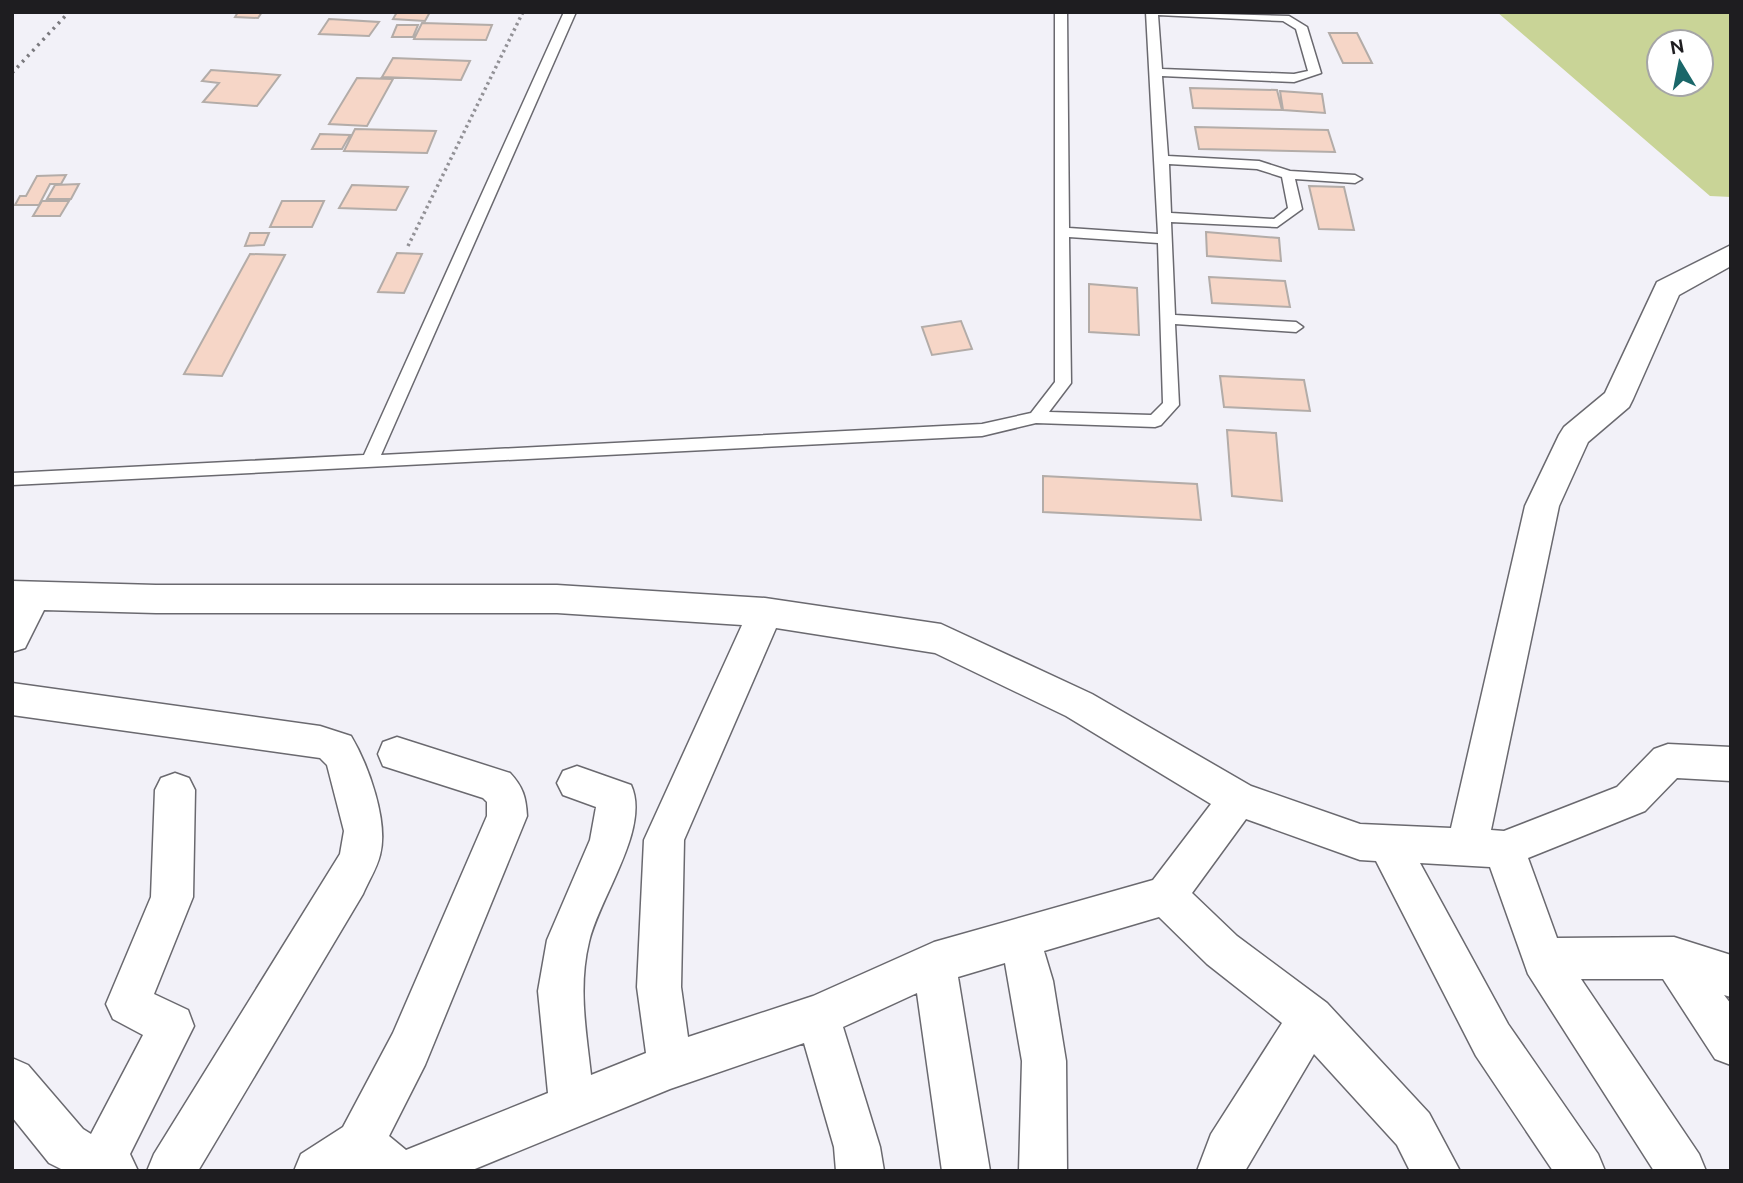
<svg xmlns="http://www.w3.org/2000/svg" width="1743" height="1183" font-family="Ubuntu,sans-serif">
<rect width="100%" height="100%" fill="#f2f1f8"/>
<!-- green -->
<path fill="#c9d497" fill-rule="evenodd" d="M1497,12H1731V197L1710,196ZM1659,42H1701V84H1659Z"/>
<!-- building -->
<path fill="#f6d6c7" stroke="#b3aca8" stroke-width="2" d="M238,12H262L258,18L235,17Z
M397,12H430L425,21L393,19Z
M329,19L379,22L369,36L319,34Z
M422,23L492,25L486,40L414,39Z
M397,25H418L413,37H392Z
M1329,33H1357L1372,63H1343Z
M393,58L470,61L461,80L382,77Z
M211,70L280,75L257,106L203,102L219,83L202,81Z
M357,78L393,79L367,126L329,124Z
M1190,88L1277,90L1282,110L1193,108Z
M1280,91L1322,94L1325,113L1283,110Z
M1195,127L1328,130L1335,152L1199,149Z
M355,129L436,131L427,153L344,151Z
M320,134L350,135L342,149H312Z
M66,175L61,184H50L39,205H15L20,196H26L37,176Z
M79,184L71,199H47L55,185Z
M352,185L408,187L396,210L339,208Z
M1309,186L1344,187L1354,230L1319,229Z
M42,201H69L60,216H33Z
M282,201H324L312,227H270Z
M1206,232L1279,238L1281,261L1207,256Z
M250,233H269L264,245L245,246Z
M397,253L422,254L404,293L378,292Z
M250,254L285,255L222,376L184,374Z
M1209,277L1285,281L1290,307L1212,303Z
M1089,284L1137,288L1139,335L1089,332Z
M961,321L972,349L932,355L922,327Z
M1220,376L1304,380L1310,411L1224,407Z
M1227,430L1276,433L1282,501L1232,496Z
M1043,476L1197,484L1201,520L1043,512Z"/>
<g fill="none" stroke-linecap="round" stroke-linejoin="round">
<defs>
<path id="lane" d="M564,12H576L381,455L982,424L1031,413L1055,382V12H1067L1069,228L1158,234L1146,12L1289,16L1307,27L1321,73L1294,82L1162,76L1168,156L1259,161L1290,171L1355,175L1362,179L1355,183L1295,179L1302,209L1277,227L1171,222L1175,315L1296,322L1303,327L1296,332L1175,324L1179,405L1161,425L1155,427L1036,423L982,436L12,485V473L364,455ZM1158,15L1283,21L1296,29L1308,71L1294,74L1162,69ZM1169,164L1257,169L1282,177L1288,208L1274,219L1171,213ZM1069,237L1158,243L1163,403L1151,415L1049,412L1071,383Z"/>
<path id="street" d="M1731,245V266L1679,295L1633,399L1629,407L1588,442L1559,506L1491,830L1504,831L1617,787L1654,749L1668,744L1731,747V781L1677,778L1645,811L1528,858L1557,938L1674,937L1731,955V997L1724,995L1731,1004V1065L1715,1059L1663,979H1581L1699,1154L1706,1171H1654L1528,974L1490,867L1420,863L1508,1024L1598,1154L1605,1171H1553L1476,1056L1376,861L1360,860L1246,819L1192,893L1237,936L1327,1003L1429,1113L1460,1171H1410L1397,1145L1314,1054L1245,1171H1197L1211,1134L1282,1023L1207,964L1159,917L1044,951L1053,981L1066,1061L1067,1171H1019L1022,1061L1005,963L958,977L990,1171H942L917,993L843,1027L880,1147L884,1171H836L834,1147L804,1043L670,1089L470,1171H294L301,1154L343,1127L393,1033L487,816V802L483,798L383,766L378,754L383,742L397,737L510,773C523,787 526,797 527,816L425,1065L389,1136L406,1150L548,1093L538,991L547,940L590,840L596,807L563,795L557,783L563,771L577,766L631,785C651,828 599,898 589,942C578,987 586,1030 591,1075L646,1053L637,987L644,840L742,625L557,613H156L44,610L25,648L12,652V581L156,585H557L765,598L941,624L1092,694L1251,786L1360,824L1451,828L1525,506L1559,435L1564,427L1605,393L1657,282ZM776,628L935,653L1066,716L1211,804L1153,880L934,942L813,996L688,1037L681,987L684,840Z
M12,683L320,726L351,736C368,764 389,822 380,855C377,868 368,882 363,894L198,1171H147L154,1154L340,854L344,831L327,765L320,758L12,715Z
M175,773L189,778L195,790L193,897L154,994L188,1010L194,1026L130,1154L138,1171H65L49,1163L12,1117V1058L28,1065L83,1129L91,1134L143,1035L113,1019L106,1004L151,897L155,790L161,778Z"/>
</defs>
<!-- lane casing -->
<use href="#lane" stroke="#6a696f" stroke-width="3"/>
<!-- street casing -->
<use href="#street" stroke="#6a696f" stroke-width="3"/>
<!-- path -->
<path stroke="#929196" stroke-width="3.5" stroke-dasharray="2.5 3.5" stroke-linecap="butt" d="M408,246L523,12"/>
<!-- lane -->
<use href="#lane" fill="#fff" fill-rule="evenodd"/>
<!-- street -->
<use href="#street" fill="#fff" fill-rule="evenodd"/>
<!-- rail -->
<path stroke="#7a797e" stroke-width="3.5" stroke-dasharray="2.5 5" stroke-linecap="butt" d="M12,73L69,12"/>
</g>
<!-- border -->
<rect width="1743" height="1183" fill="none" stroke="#1e1d20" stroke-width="28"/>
<!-- north arrow -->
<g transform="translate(1680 63) rotate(350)"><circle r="33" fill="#ffffff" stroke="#a5a5a6" stroke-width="2"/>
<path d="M0-5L12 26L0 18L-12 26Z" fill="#1a6769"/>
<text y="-10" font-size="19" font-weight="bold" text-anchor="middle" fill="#1e1d20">N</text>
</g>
</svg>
